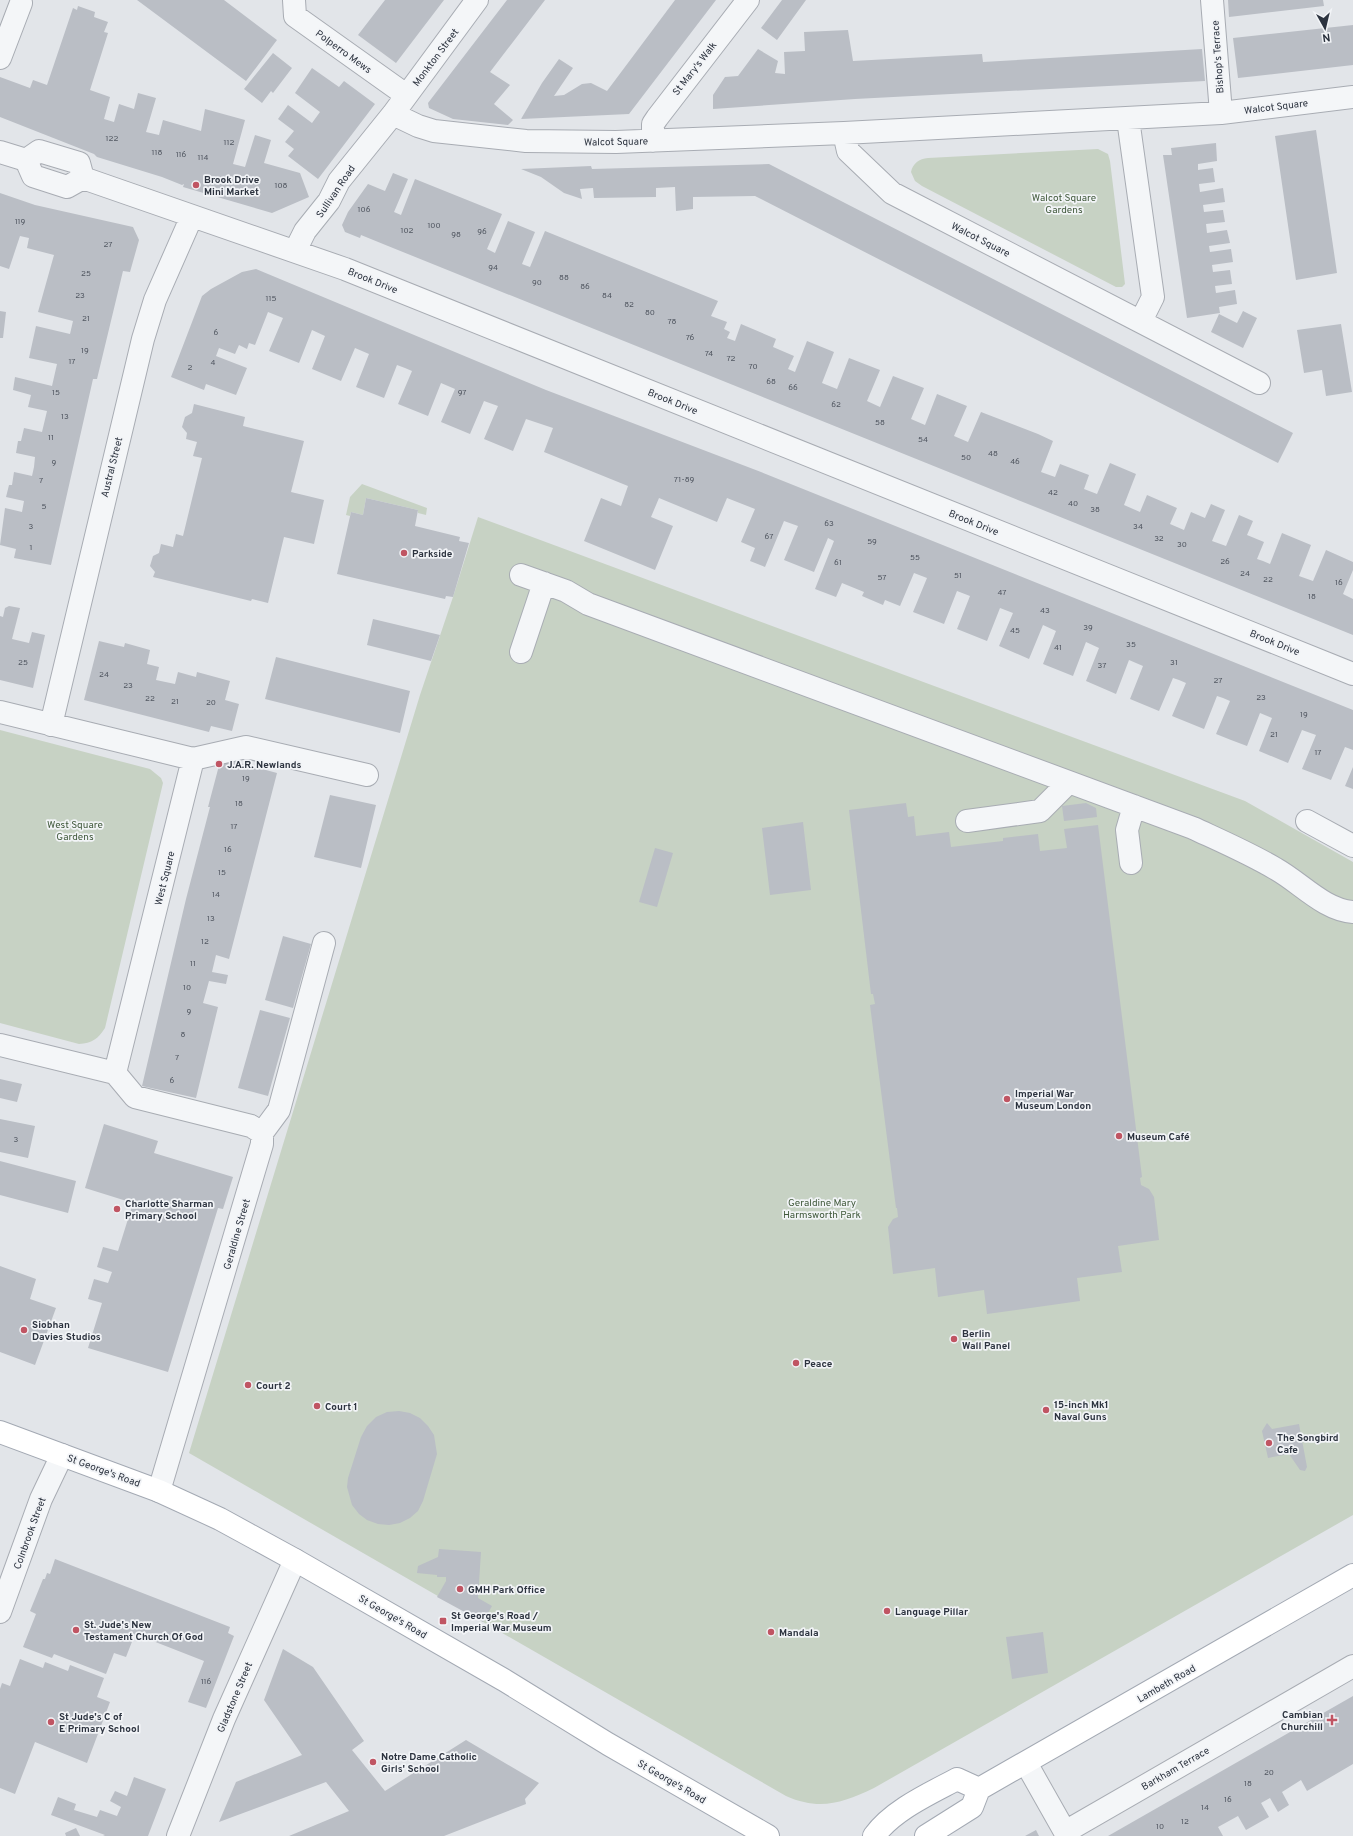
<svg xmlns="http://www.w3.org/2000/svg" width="1353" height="1836" font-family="Overpass,sans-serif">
<rect width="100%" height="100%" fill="#e2e5e9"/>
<!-- green -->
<path fill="#c7d2c4" d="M1098,149L1108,154L1110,161L1125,284L1122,287H1116L922,186L915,181L911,172C913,163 919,159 928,158Z
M362,484L427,508L426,515L418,513V510L366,498L363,515L351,512L350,516L346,515L350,497Z
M478,517L1245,801L1353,862V1515L874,1788C842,1803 820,1811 786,1796L189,1453L420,695L453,597Z
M0,730L150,769L161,778L163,783L105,1028C98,1039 92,1043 79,1044L0,1023Z"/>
<!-- building -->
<path fill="#babec5" d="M137,0H224L277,40L246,81Z
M385,0H444L396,63L358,35Z
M507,0H545L490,72L510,85L494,104L513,120L508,125L453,119L429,108L428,103Z
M675,0H716L629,114L521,119L542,83L559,59L573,68L554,96L564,95L582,84L591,83L607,91Z
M782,0H806L777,40L761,28Z
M1228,0H1323L1324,6L1229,17Z
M78,6L95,12L94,17L108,22L104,32L108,33L90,90L110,97L104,119L114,122L119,104L134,109L138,93L156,98L146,132L159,135L163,120L201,131L205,109L245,120L233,164L245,167L255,135L271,140L264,163L300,173L309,197L272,213L183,187L184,184L182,185L162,177L97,157L94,154L0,117V77L30,88L33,80L47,85L73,8L77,10Z
M1353,25V65L1238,78L1233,38Z
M848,30L853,61L982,54L983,62L1202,49L1205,81L855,99L713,109V95L725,77L738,76L758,49L778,61L775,73L785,74L784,52L805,51L804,32Z
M273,53L292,68L273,93L271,91L262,103L244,89Z
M312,68L339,87L344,81L375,104L318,179L288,156L294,149L285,142L294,131L278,119L288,105L312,123L320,112L295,93Z
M1316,130L1337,273L1296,280L1275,136Z
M1216,143L1217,161L1198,164V170L1213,168L1215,182L1199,184L1200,192L1223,188L1225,202L1203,205L1204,212L1223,210L1225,222L1206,224L1207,233L1227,230L1230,243L1209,246L1210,252L1231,249L1233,262L1212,265L1213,272L1230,270L1232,284L1215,286L1216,293L1235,290L1237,304L1219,307L1220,313L1187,318L1163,155H1172L1171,148Z
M769,164L1293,433L1278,463L755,196L693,197V209L676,211L675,187L656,188V197L594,198L593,188L580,189L582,199L564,193L541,177L521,169L591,166L592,169Z
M393,173L408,179L394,212L401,215L415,179L502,214L487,249L495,253L508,221L535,232L522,264L530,267L545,231L718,301L711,316L727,322L724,329L730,332L727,338L735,341L741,324L776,339L773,347L794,356L788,369L795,372L807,341L834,352L822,383L837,389L849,358L880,370L867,401L880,407L893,376L924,388L911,419L925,425L937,394L967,406L954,436L968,442L981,412L1038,434L1053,441L1041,472L1055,477L1060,464L1089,475L1084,489L1097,494L1110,463L1136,474L1124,505L1140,512L1147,495L1177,508L1170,524L1184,530L1191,512L1205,518L1211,504L1225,510L1212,541L1226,546L1239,515L1253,521L1247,535L1264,542L1257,559L1263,561L1270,564L1282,533L1311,545L1299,576L1313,581L1326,550L1353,562V570L1343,594L1353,599V635L388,246L361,235L360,238L345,232L342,225L348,212L368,184L385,191Z
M0,193L35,205L133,227L139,240L130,272L123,271L97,379H93L51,565L14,558L16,549L0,545L5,508L22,512L24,501L6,497L9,485H12L14,472L32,476L34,467L35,457L16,453L18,441H21L24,428L42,432L47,411L28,407L31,395L13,390L15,377L52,386L57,364L29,358L36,326L70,334L73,321L38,312L54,255L27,248L29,238L20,236L9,269L0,266Z
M256,269L546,390L761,472L1353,710V750L1345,747L1331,780L1302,769L1316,735L1302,730L1288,763L1259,751L1272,718L1260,713L1247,746L1231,740L1216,734L1230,701L1223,698L1217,696L1204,729L1172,716L1186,683L1179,680L1173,678L1159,711L1130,699L1143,666L1129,660L1116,694L1086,681L1099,648L1086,642L1073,676L1043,664L1056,631L1043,625L1029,659L999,646L1013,613L1000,608L987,641L957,629L970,596L957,591L944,624L913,612L927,578L914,573L900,606L885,600L883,605L862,596L864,592L842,583L836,597L815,589L834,541L828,538L814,572L784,560L798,526L784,521L765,567L750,561L755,548L741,542L755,509L727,498L717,522L659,498L651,517L673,526L655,570L584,541L601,498L621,506L628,486L544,452L553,428L526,419L513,451L484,439L498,406L484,401L470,434L441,422L455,389L441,383L428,416L398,404L412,371L405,368L397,365L384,398L356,387L369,354L355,348L341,381L312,369L325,336L312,330L299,363L269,351L283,318L268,312L255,345L249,343L247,349L239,345L235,354L219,348L216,356L247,368L236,395L206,384L204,390L171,377L202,296L211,289L242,272Z
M0,311L6,312L3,338H0Z
M1243,311L1257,318L1243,348L1211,332L1219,314L1237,323Z
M1341,324L1352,392L1326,396L1322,370L1304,373L1297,330Z
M194,404L245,417L243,426L304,441L291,492L324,500L314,544L284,537L268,603L252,599L251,601L153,577L155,572L150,566L153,556L159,553L161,544L173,547L176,534L183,536L202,458L193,456L197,442L186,439L187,433L182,427L185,417L192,413Z
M366,498L418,510L415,526L460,537L459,541L469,543L453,597L446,596L445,599L337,574L351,512L363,515Z
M9,606L20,608L12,639L29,643L32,632L45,635L33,688L0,680V616L3,617L5,608Z
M373,619L440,635L431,661L367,645Z
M99,641L124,647L125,643L150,650L147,664L159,667L156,680L175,684L178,672L196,677L197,672L230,681L225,700L239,704L232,731L211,726L209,732L84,700Z
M276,657L410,691L400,733L265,699Z
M221,758L277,773L229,959L216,955L212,972L228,975L226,984L209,981L203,1003L218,1007L196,1098L142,1086L186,899L210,807H208Z
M1353,767V789L1345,786Z
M330,795L376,805L361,868L314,857Z
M906,803L908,817L914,816L916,836L949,832L951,847L1003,841V838L1038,834L1040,851L1067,848L1064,829L1098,825L1142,1177L1140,1178L1141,1185L1149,1189L1154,1197L1159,1240L1118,1246L1122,1272L1077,1278L1080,1301L987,1314L984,1290L938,1297L935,1268L893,1274L888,1227L893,1219L898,1217L897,1208H896L870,1005L875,1004L873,994H871L849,810Z
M1086,803L1096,808L1097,817L1064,821L1062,806Z
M803,822L811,890L770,895L762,828Z
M655,848L673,853L657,907L639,902Z
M283,936L311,944L293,1008L265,1000Z
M260,1010L290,1018L268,1096L238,1088Z
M0,1079L22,1084L17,1102L0,1098Z
M0,1119L35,1126L28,1158L0,1152Z
M104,1124L158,1141L154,1153L233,1177L223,1209L218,1208L168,1372L88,1348L102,1303L88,1299L94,1279L108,1283L112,1272L97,1267L103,1247L118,1251L133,1203L85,1188Z
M0,1161L76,1181L68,1213L0,1195Z
M0,1266L36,1279L30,1299L56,1308L35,1365L0,1352Z
M399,1411L410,1413L420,1418L428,1426L434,1435L437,1454L423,1501L418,1511L410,1518L400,1523L389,1525L378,1524L367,1520L359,1514L352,1505L347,1487L348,1478L361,1437L367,1426L376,1417L387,1412Z
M1267,1423L1272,1429L1299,1424L1307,1467L1305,1471L1300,1470L1289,1454L1268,1458L1262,1431Z
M439,1549L481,1552L478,1598L492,1606L483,1622L437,1597L446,1581V1577H437V1575L417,1573L418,1566L438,1557Z
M55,1559L230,1627L228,1633L234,1636L206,1708L188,1702L204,1661L135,1634L126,1657L114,1653L106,1674L54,1654L52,1658L23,1647L36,1614L30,1611L43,1579H45L47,1573L50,1574Z
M1043,1632L1048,1673L1012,1679L1006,1637Z
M283,1649L313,1667L364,1741L352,1750L385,1791L466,1740L539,1783L525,1799L526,1804L444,1836H289L349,1811L326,1782L219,1822L236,1782L302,1755L264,1700Z
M20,1659L43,1668L45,1662L68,1671L70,1665L104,1678L97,1697L110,1702L87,1763L35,1742L15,1794L0,1788V1689L2,1683L10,1686Z
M1353,1696V1764L1307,1791L1301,1780L1282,1792L1289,1805L1278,1812L1270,1798L1261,1803L1269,1817L1246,1830L1238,1816L1218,1827L1223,1836H1108Z
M134,1777L166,1789L148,1836H103L105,1835L51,1815L58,1797L76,1804L74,1810L97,1817L100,1810L117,1816L121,1807L110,1801L115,1791L127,1796Z
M76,1828L80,1836H66L65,1833Z
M1036,1830L1039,1836H1025Z"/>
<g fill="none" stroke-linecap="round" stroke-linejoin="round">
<defs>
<path id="minor" d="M294,0L295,16L406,95
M1212,0L1221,113
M0,58L21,3
M393,114L418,126L434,131L526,141L616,142L844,133L1221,113L1353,97
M1128,119L1153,297L1141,321
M844,133L848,151L892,193L1259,383
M653,141V124L657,118L748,0
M0,152L26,160
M26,160L39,151L79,163L83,178
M26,160L33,176L67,187L83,178
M83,178L345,269L1353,674
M295,251L305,231L329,201L339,181L393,114L477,0
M521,575L566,591L588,604L1193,828C1221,841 1249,853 1276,869C1301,883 1324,910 1353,912
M521,652L544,583
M0,712L193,759L115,1073L0,1045
M51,725L143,339L155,300L192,216
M193,759L246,747L367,775
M967,821L1040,811L1068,783
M1307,821L1353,846
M1131,863L1127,830L1134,806
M115,1073L135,1097L251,1126L262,1133V1144L159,1491
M262,1133L279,1110L324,943
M0,1612L41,1499L62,1455
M1026,1763L1065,1832L1353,1666
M178,1836L224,1719L295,1560"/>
<path id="major" d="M0,1432L159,1491L220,1519L295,1560L504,1680L608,1744L768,1836
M874,1836C893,1810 929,1794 957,1779L979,1789
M926,1836L972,1807L979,1789L1353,1575"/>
</defs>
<!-- minor casing -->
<use href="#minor" stroke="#a8acb3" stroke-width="24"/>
<!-- major casing -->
<use href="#major" stroke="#a3a9b3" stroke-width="24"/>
<!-- minor -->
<use href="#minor" stroke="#f4f6f8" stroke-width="22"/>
<!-- major -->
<use href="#major" stroke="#fff" stroke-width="22"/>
</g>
<!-- markers -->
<g fill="#c05563" stroke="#f2f4f7" stroke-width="1.5">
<circle cx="196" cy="185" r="4"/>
<circle cx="404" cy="553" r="4"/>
<circle cx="219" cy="764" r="4"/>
<circle cx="1007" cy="1099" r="4"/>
<circle cx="1119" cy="1136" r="4"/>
<circle cx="117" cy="1209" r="4"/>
<circle cx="24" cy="1330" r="4"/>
<circle cx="954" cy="1339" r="4"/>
<circle cx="796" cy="1363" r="4"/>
<circle cx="248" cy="1385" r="4"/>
<circle cx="317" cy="1406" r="4"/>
<circle cx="1046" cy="1410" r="4"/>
<circle cx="1269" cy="1443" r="4"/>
<circle cx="460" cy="1589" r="4"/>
<circle cx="887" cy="1611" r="4"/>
<rect x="439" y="1617" width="8" height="8" rx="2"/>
<circle cx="76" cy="1630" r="4"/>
<circle cx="771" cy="1632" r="4"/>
<path d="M1330 1714h4v4h4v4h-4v4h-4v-4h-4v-4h4z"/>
<circle cx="51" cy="1722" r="4"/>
<circle cx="373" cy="1762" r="4"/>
</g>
<g text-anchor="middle" stroke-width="3.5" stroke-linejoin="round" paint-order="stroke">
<!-- number labels -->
<g font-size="8" fill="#505660">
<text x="112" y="141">122</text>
<text x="229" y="145">112</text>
<text x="157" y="155">118</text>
<text x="181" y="157">116</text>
<text x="203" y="160">114</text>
<text x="281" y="188">108</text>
<text x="364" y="212">106</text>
<text x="20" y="224">119</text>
<text x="434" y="228">100</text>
<text x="407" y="233">102</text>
<text x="482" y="234">96</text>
<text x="456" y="237">98</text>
<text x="108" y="247">27</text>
<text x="493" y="270">94</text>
<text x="86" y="276">25</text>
<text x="564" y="280">88</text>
<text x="537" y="285">90</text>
<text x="585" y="289">86</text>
<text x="80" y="298">23</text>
<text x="607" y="298">84</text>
<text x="271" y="301">115</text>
<text x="629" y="307">82</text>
<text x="650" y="315">80</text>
<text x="86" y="321">21</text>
<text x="672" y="324">78</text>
<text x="216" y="335">6</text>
<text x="690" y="340">76</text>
<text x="85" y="353">19</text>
<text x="709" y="356">74</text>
<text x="731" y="361">72</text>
<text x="72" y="364">17</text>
<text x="213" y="365">4</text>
<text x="753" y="369">70</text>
<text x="190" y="370">2</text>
<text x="771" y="384">68</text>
<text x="793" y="390">66</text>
<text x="56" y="395">15</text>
<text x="462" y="395">97</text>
<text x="836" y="407">62</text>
<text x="65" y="419">13</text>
<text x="880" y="425">58</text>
<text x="51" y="440">11</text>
<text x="923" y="442">54</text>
<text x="993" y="456">48</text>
<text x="966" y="460">50</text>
<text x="1015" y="464">46</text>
<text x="54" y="465">9</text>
<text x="684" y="482">71-89</text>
<text x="41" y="483">7</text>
<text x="1053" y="495">42</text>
<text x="1073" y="506">40</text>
<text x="44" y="509">5</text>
<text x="1095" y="512">38</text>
<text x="829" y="526">63</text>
<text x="31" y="529">3</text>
<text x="1138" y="529">34</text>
<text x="769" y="539">67</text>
<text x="1159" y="541">32</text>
<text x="872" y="544">59</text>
<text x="1182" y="547">30</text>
<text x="31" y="550">1</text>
<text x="915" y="560">55</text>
<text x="1225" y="564">26</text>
<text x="838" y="565">61</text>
<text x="1245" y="576">24</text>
<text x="958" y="578">51</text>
<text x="882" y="580">57</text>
<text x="1268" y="582">22</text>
<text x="1339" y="585">16</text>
<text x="1002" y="595">47</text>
<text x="1312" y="599">18</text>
<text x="1045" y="613">43</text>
<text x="1088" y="630">39</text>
<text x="1015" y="633">45</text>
<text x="1131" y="647">35</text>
<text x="1058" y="650">41</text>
<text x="23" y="665">25</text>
<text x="1174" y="665">31</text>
<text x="1102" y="668">37</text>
<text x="104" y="677">24</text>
<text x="1218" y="683">27</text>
<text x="128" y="688">23</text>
<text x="1261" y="700">23</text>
<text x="150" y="701">22</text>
<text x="175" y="704">21</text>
<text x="211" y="705">20</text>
<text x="1304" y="717">19</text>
<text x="1274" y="737">21</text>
<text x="1318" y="755">17</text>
<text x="246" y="781">19</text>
<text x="239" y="806">18</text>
<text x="234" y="829">17</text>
<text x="228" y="852">16</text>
<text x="222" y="875">15</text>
<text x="216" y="897">14</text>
<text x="211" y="921">13</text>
<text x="205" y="944">12</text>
<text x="193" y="966">11</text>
<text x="187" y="990">10</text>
<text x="189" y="1014">9</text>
<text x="183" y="1037">8</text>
<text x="177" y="1060">7</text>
<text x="172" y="1083">6</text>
<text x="16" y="1142">3</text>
<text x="206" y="1684">116</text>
<text x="1269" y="1775">20</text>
<text x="1248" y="1786">18</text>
<text x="1228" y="1802">16</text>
<text x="1205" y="1810">14</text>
<text x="1185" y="1824">12</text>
<text x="1160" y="1829">10</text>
</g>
<!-- street labels -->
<g font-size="10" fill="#2c333f" stroke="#f2f4f7">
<text transform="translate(344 51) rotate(36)" y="4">Polperro Mews</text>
<text transform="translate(435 57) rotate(-53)" y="4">Monkton Street</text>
<text transform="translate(1217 57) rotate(-94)" y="4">Bishop's Terrace</text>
<text transform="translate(694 68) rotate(-52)" y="4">St Mary's Walk</text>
<text transform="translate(1276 106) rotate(-7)" y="4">Walcot Square</text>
<text transform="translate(616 141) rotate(-1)" y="4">Walcot Square</text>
<text transform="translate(335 191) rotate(-56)" y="4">Sullivan Road</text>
<text transform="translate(981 239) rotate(27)" y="4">Walcot Square</text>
<text transform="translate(373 280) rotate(22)" y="4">Brook Drive</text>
<text transform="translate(673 401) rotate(22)" y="4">Brook Drive</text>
<text transform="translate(111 467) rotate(-76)" y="4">Austral Street</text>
<text transform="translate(974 522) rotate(22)" y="4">Brook Drive</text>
<text transform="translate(1275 642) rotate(22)" y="4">Brook Drive</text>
<text transform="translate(164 878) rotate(-76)" y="4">West Square</text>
<text transform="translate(236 1234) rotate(-74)" y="4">Geraldine Street</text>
<text transform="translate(104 1470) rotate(20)" y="4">St George's Road</text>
<text transform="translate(29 1533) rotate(-70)" y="4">Colnbrook Street</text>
<text transform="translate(393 1616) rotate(30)" y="4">St George's Road</text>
<text transform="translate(1166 1683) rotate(-30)" y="4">Lambeth Road</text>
<text transform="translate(234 1697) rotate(-67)" y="4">Gladstone Street</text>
<text transform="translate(1175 1768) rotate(-30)" y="4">Barkham Terrace</text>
<text transform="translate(672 1781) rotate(30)" y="4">St George's Road</text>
</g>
<!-- poi labels -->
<g font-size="10" font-weight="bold" fill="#2c333f" stroke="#f2f4f7" text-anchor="start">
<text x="204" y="183">Brook Drive<tspan x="204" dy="12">Mini Market</tspan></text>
<text x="412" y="557">Parkside</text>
<text x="227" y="768">J.A.R. Newlands</text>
<text x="1015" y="1097">Imperial War<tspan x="1015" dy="12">Museum London</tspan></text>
<text x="1127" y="1140">Museum Café</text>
<text x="125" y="1207">Charlotte Sharman<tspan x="125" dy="12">Primary School</tspan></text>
<text x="32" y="1328">Siobhan<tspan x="32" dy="12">Davies Studios</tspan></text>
<text x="962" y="1337">Berlin<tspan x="962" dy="12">Wall Panel</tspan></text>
<text x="804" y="1367">Peace</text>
<text x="256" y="1389">Court 2</text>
<text x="1054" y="1408">15-inch Mk1<tspan x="1054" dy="12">Naval Guns</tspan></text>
<text x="325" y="1410">Court 1</text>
<text x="1277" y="1441">The Songbird<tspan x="1277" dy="12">Cafe</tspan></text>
<text x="468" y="1593">GMH Park Office</text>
<text x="895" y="1615">Language Pillar</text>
<text x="451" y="1619">St George's Road /<tspan x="451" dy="12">Imperial War Museum</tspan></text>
<text x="84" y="1628">St. Jude's New<tspan x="84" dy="12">Testament Church Of God</tspan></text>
<text x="779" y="1636">Mandala</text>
<text x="1323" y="1718" text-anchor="end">Cambian<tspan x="1323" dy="12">Churchill</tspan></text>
<text x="59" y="1720">St Jude's C of<tspan x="59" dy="12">E Primary School</tspan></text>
<text x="381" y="1760">Notre Dame Catholic<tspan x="381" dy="12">Girls' School</tspan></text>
</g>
<!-- park labels -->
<g font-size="10" fill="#40593b" stroke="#f2f4f7">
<text x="1064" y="201">Walcot Square<tspan x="1064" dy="12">Gardens</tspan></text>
<text x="75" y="828">West Square<tspan x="75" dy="12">Gardens</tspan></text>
<text x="822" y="1206">Geraldine Mary<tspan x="822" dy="12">Harmsworth Park</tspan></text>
</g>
</g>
<!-- north arrow -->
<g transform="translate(1325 28) rotate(172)" stroke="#f2f4f7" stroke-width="3" paint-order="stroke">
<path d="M0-3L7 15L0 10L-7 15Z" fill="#2c333f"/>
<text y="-6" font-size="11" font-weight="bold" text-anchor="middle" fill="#2c333f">N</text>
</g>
</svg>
